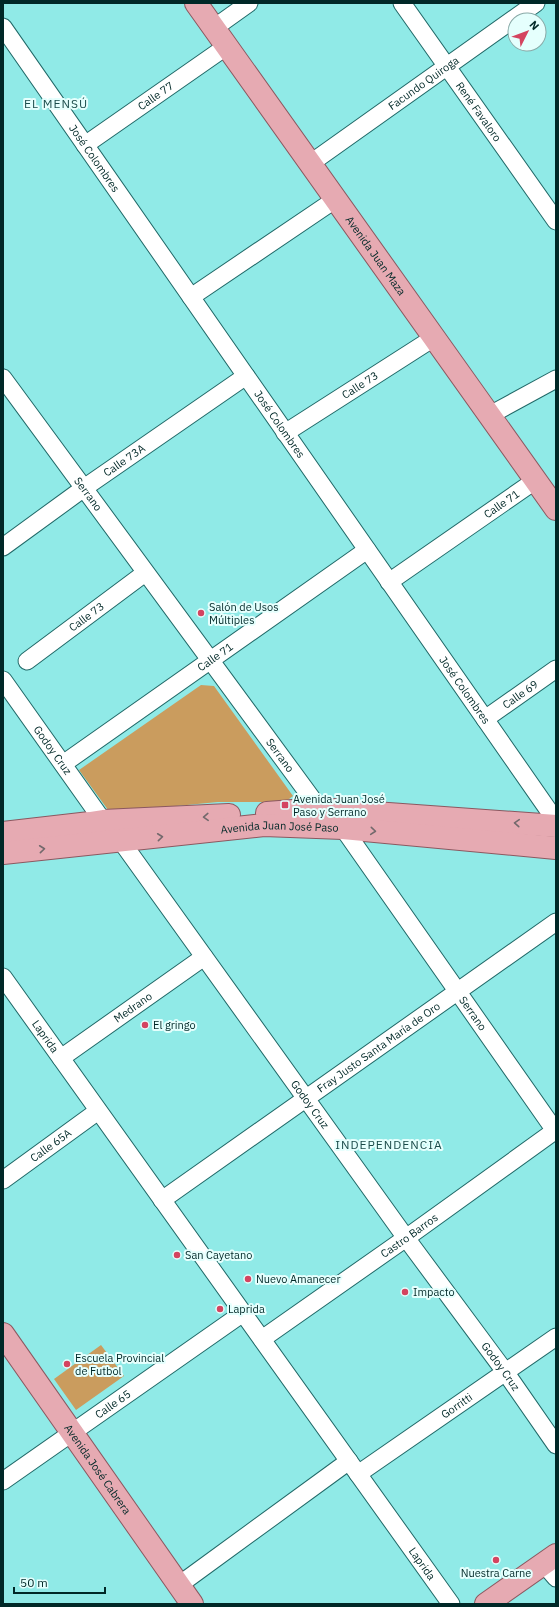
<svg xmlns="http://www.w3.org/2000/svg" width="559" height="1607" font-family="'IBM Plex Sans',sans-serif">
<rect width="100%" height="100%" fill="#90eae7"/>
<!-- green -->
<path fill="#ca9c5e" d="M201,685L214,686L293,796L285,802H218L166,807L111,814L79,770Z
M101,1345L124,1376L76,1410L54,1379Z"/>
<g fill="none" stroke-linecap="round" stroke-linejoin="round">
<defs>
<g id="minor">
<path id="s1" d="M402,3L556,221"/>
<path id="s2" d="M3,27L556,821"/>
<path d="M214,28L249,3"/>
<path id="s3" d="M85,145L227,46"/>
<path id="s4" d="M311,163L536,3"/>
<path d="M191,297L336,199"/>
<path id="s5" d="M3,378L327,819L343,828L556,1132"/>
<path d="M490,415L556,379"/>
<path id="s6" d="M285,433L435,337"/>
<path id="s7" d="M3,547L84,488L246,376"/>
<path id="s8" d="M389,582L536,480"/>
<path id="s9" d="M27,661L145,573"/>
<path id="s10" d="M3,680L103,821L121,841L406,1238L506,1373L556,1445"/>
<path id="s11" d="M485,719L556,669"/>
<path id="s12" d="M63,764L367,550"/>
<path id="s13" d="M3,977L451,1604"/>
<path id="s14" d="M61,1058L204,957"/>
<path id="s15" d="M3,1180L98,1111"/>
<path id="s16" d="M162,1200L556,922"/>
<path id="s17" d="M262,1339L406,1238L556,1130"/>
<path id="s18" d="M358,1474L556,1337"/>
<path id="s19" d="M3,1481L243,1313"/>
<path d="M544,1564L556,1578"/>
<path d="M179,1585L349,1461"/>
</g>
<g id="major">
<path id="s20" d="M196,3L556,509"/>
<path d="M267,813L319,809L556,826"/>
<path d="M3,833L90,823L103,821L229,815"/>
<path id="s21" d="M3,853L264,825L343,828L556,848"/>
<path id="s22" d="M3,1334L192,1604"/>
<path d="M486,1604L556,1555"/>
</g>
</defs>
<!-- minor casing -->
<use href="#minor" stroke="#216968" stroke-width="19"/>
<!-- major casing -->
<use href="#major" stroke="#8b5860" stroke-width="24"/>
<!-- minor -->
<use href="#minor" stroke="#fff" stroke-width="17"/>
<!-- major -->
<use href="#major" stroke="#e6aab2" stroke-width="22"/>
</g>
<!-- one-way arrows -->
<defs><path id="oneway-chevron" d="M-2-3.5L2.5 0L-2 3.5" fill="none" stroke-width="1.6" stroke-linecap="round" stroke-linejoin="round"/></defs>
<g stroke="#73696c">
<use href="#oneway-chevron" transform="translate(206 817) rotate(177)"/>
<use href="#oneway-chevron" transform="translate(517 823) rotate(-176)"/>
<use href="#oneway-chevron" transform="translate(373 831) rotate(5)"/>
<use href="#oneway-chevron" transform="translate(160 837) rotate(-6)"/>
<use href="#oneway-chevron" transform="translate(42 849) rotate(-6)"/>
</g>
<!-- markers -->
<g fill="#d44460" stroke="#e5fffd" stroke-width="1.5">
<circle cx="201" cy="613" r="4"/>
<rect x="281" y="801" width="8" height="8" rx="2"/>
<circle cx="145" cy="1025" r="4"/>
<circle cx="177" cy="1255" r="4"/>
<circle cx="248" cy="1279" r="4"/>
<circle cx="405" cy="1292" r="4"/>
<circle cx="220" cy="1309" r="4"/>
<circle cx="67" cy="1364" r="4"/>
<circle cx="496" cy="1560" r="4"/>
</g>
<g text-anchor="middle" stroke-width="4" stroke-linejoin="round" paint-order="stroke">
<!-- street labels -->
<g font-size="11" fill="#002827" stroke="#e5fffd">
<text dy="4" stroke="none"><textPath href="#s4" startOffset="138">Facundo Quiroga</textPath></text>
<text dy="4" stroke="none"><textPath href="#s3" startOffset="86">Calle 77</textPath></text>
<text dy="4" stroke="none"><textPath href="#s1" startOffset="133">René Favaloro</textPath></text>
<text dy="4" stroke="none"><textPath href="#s2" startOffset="160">José Colombres</textPath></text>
<text dy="4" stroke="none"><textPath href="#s20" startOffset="310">Avenida Juan Maza</textPath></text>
<text dy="4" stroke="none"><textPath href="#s6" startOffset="89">Calle 73</textPath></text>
<text dy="4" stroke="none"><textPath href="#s2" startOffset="484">José Colombres</textPath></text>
<text dy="4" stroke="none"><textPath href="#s7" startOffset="149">Calle 73A</textPath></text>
<text dy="4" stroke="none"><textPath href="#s5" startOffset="144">Serrano</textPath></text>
<text dy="4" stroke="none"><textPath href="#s8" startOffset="137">Calle 71</textPath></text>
<text dy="4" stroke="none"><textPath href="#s9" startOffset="74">Calle 73</textPath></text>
<text dy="4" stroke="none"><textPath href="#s12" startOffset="186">Calle 71</textPath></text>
<text dy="4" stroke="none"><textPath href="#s2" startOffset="808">José Colombres</textPath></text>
<text dy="4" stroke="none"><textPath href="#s11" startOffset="43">Calle 69</textPath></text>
<text dy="4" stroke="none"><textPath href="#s10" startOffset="86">Godoy Cruz</textPath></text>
<text dy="4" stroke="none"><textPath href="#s5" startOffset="468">Serrano</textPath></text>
<text dy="4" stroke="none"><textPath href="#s21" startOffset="278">Avenida Juan José Paso</textPath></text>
<text dy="4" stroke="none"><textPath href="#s14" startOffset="88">Medrano</textPath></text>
<text dy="4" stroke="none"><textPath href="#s5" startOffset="792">Serrano</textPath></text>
<text dy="4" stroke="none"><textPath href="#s13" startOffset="73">Laprida</textPath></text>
<text dy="4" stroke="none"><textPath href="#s16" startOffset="265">Fray Justo Santa María de Oro</textPath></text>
<text dy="4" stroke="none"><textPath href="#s10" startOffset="524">Godoy Cruz</textPath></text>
<text dy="4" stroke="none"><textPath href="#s15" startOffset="59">Calle 65A</textPath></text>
<text dy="4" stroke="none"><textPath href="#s17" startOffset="180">Castro Barros</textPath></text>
<text dy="4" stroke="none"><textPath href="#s10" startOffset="848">Godoy Cruz</textPath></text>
<text dy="4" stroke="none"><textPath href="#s19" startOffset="134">Calle 65</textPath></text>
<text dy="4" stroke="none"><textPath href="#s18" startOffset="120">Gorritti</textPath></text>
<text dy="4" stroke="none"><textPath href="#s22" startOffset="165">Avenida José Cabrera</textPath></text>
<text dy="4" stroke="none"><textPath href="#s13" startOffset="721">Laprida</textPath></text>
</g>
<!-- poi labels -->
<g font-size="11" fill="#002827" stroke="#e5fffd" text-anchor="start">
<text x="209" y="611">Salón de Usos<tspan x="209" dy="13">Múltiples</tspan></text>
<text x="293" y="803">Avenida Juan José<tspan x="293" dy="13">Paso y Serrano</tspan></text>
<text x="153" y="1029">El gringo</text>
<text x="185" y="1259">San Cayetano</text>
<text x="256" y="1283">Nuevo Amanecer</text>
<text x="413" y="1296">Impacto</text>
<text x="228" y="1313">Laprida</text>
<text x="75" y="1362">Escuela Provincial<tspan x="75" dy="13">de Futbol</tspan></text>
<text x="496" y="1577" text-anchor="middle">Nuestra Carne</text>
</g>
<!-- neighbourhood labels -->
<g font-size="12" letter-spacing="1" fill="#1a4b4a" stroke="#e5fffd">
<text x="56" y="108">EL MENSÚ</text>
<text x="389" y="1149">INDEPENDENCIA</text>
</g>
</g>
<!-- border -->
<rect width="559" height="1607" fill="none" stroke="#002827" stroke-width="8"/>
<!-- north arrow -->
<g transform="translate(527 32) rotate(48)"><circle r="19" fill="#e5fffd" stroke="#89a9a7"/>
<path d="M0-3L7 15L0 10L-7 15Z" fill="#d44460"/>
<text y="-6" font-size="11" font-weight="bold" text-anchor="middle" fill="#002827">N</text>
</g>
<!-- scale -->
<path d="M14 1587v6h91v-6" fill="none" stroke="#002827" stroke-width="2"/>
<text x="20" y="1587" font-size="12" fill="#002827" stroke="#e5fffd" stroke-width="3" paint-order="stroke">50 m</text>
</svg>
